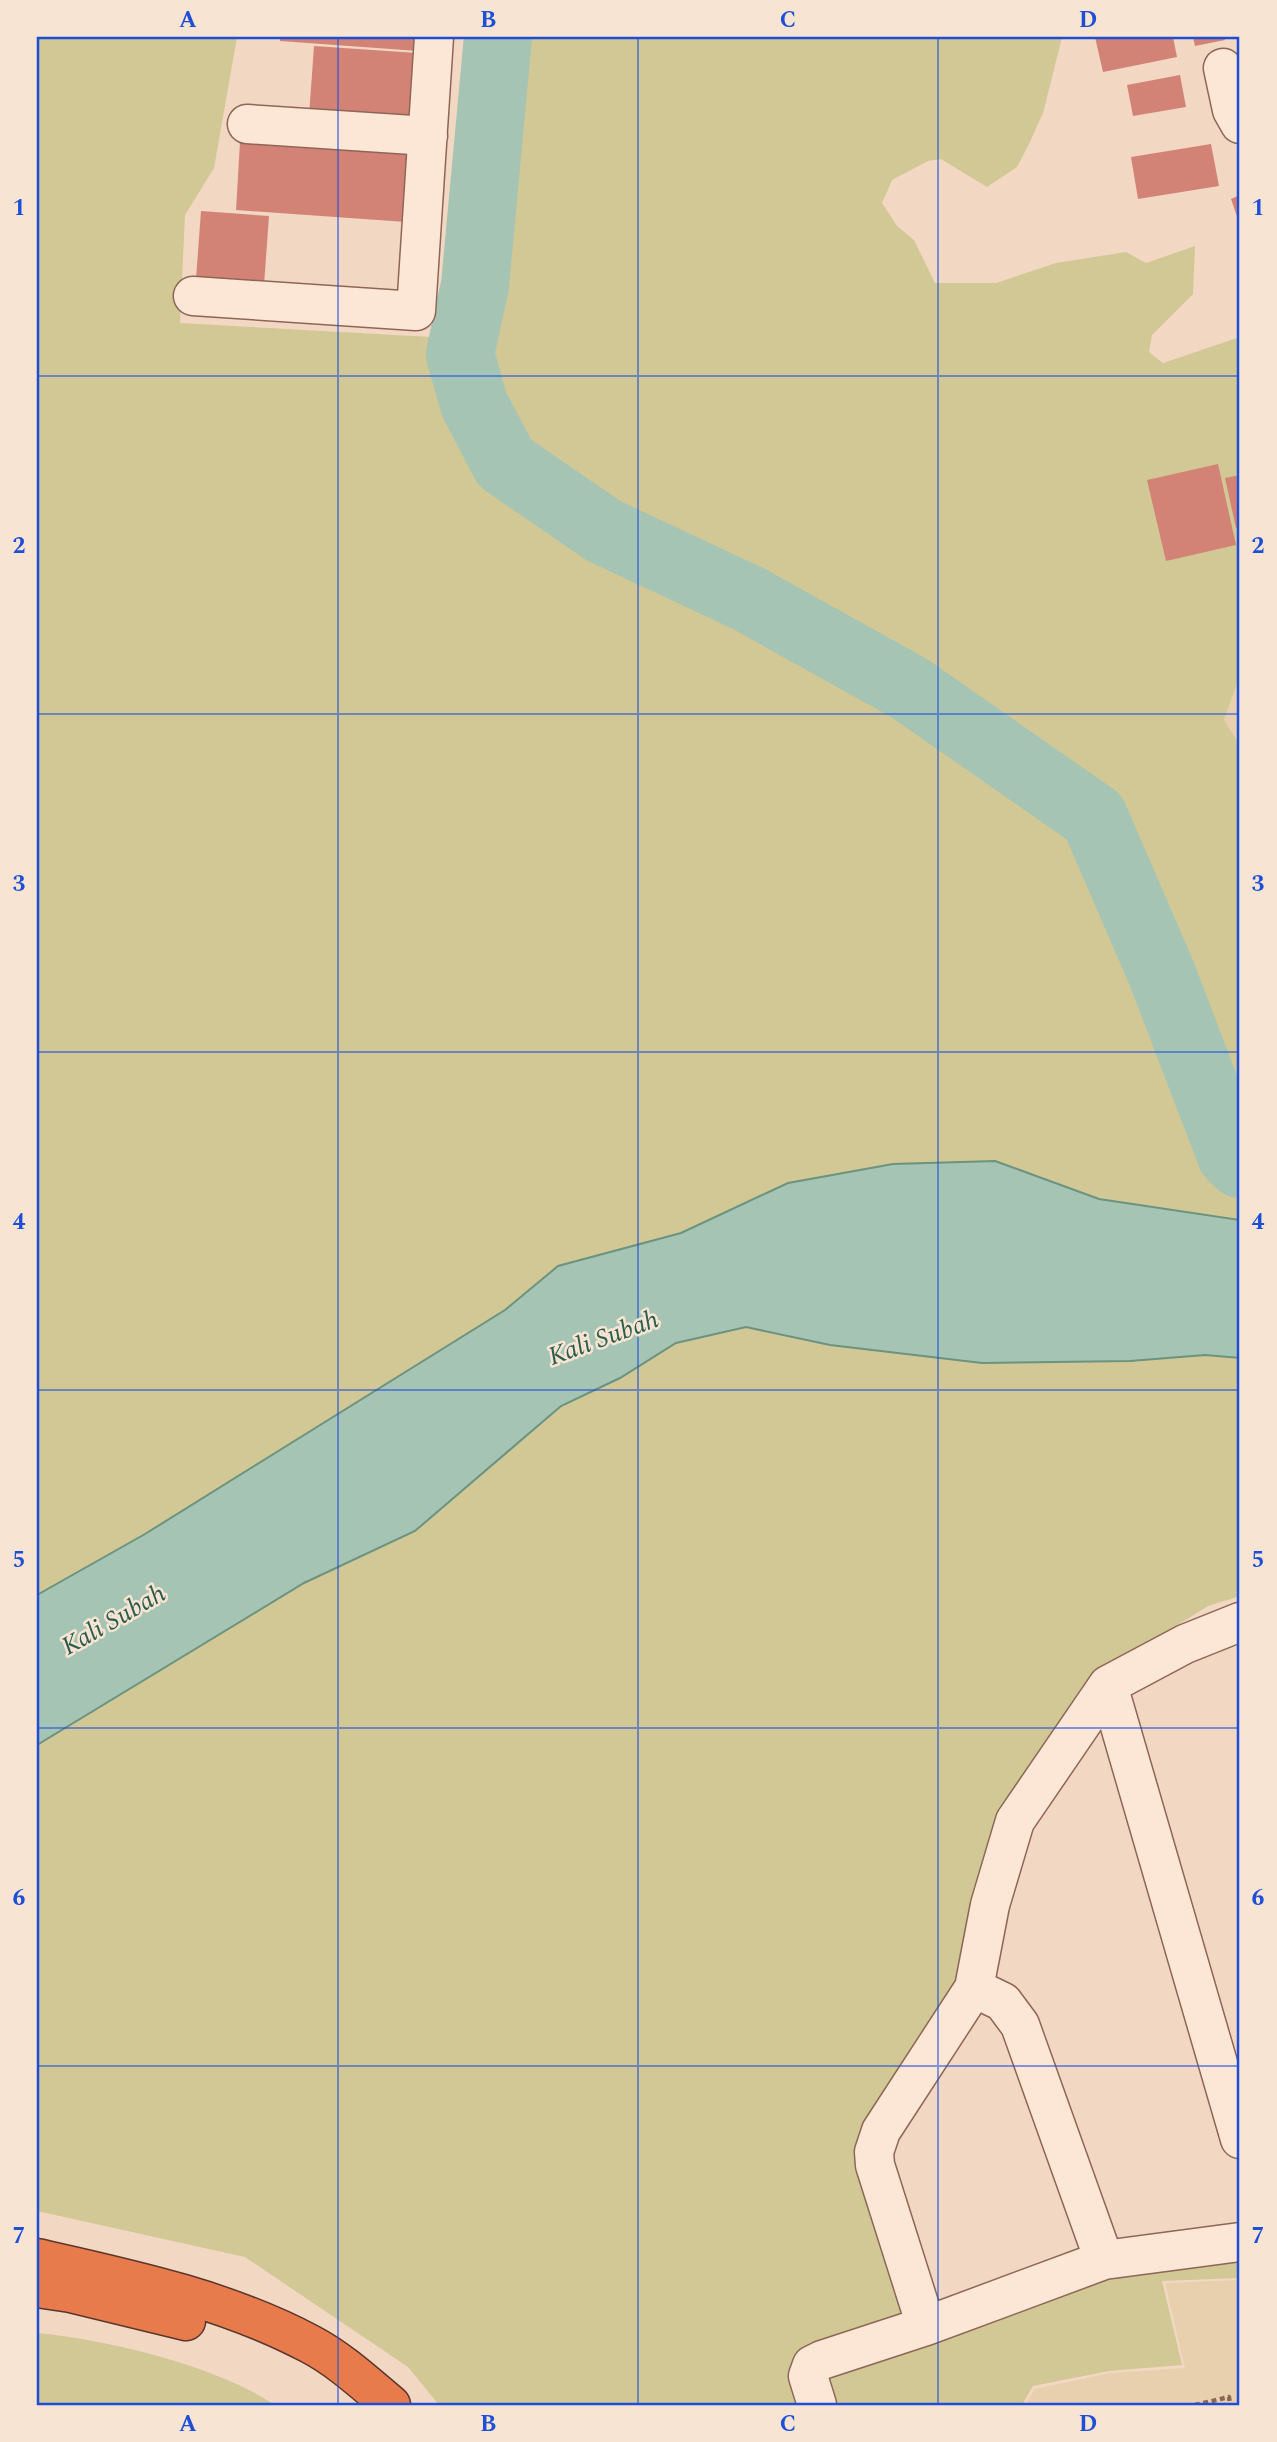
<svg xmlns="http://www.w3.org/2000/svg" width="1277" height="2442" font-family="Spectral,serif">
<rect width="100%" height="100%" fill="#f2d7c2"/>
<!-- farmland -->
<path fill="#e8d0af" d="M1240,675V745L1224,720Z
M1240,2280V2405H1025L1035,2389L1110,2373L1185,2368L1165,2283Z"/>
<!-- green -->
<path fill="#d1c895" d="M37,37H237L214,168L185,215L180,323L431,337L500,317L516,104L529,37H1062L1043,113L1029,144L1017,167L987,187L941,159L928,161L892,180L882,203L897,226L914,240L935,283H996L1056,263L1126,252L1146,263L1195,246L1193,294L1152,335L1149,352L1163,363L1240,337V675L1224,720L1240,745V1220L1099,1199L995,1161L788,1183L681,1233L558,1266L505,1310L145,1534L37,1595Z
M746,1327L830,1345L982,1363L1130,1361L1205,1355L1240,1358V1596L1208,1606L1097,1675L961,1988L879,2109L911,2319L803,2353L804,2405H439L408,2367L245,2257L37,2211V1745L304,1583L415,1531L561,1406L620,1378L676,1343Z
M1240,2253V2278L1162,2281L1182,2365L1109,2371L1033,2386L1022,2405H829L824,2373L1112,2270Z
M37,2333C109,2340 214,2365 275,2405H37Z"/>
<!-- water -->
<path fill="#a5c4b3" stroke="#6b937f" stroke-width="2" d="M995,1161L1099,1199L1240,1220V1358L1205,1355L1130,1361L982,1363L830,1345L746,1327L676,1343L620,1378L561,1406L415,1531L304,1583L37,1745V1595L145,1534L505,1310L558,1266L681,1233L788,1183L893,1164Z"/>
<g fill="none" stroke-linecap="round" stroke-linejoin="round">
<!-- river -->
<path stroke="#a5c4b3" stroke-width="68" d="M498,37L475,285L460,354L474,404L505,463L604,531L749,599L909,688L1094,817L1161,972L1231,1155L1240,1164"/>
</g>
<!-- building -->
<path fill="#d38375" d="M280,37H419L418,51L280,41Z
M1095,37H1173L1177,57L1103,72Z
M1193,37H1224L1225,40L1195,46Z
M314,46L417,53L412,124L309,116Z
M1180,75L1186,107L1133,116L1127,85Z
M240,142L411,154L406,222L236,210Z
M1211,144L1219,186L1138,199L1131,157Z
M1240,195V225L1231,199Z
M201,211L269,216L264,285L196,279Z
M1218,464L1236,545L1166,561L1147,480Z
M1240,475V527L1236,528L1225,478Z"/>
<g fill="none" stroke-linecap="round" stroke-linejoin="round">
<defs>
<path id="minor" d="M1223,68L1232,110L1240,124
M247,124L428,136
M193,296L416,311L434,37
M1108,1685L1240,2139
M974,1988L1003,2002L1020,2025L1104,2260
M926,2326L875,2165L874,2152L881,2131L974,1988L990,1905L1015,1821L1108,1685L1185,1644L1240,1622
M817,2405L808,2376L812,2365L822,2360L926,2326L1104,2260L1240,2242"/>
<path id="highway" d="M37,2258C130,2279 225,2299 310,2344C339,2359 366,2384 391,2405
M37,2288L71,2293L186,2321"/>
</defs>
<!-- minor casing -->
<use href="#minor" stroke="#8e6657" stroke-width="41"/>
<!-- highway casing -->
<use href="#highway" stroke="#5b362c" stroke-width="41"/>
<!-- path -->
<path stroke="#8e6657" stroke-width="4.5" stroke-dasharray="5 3.5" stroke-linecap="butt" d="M1195,2405L1229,2397L1230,2405"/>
<!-- minor -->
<use href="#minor" stroke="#fce7d6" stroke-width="38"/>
<!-- highway -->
<use href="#highway" stroke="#e87b4c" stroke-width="38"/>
</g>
<!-- grid -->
<path fill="none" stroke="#1d4ed8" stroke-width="2" stroke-opacity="0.55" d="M338,37V2405M638,37V2405M938,37V2405M37,376H1240M37,714H1240M37,1052H1240M37,1390H1240M37,1728H1240M37,2066H1240"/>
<g text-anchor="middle" stroke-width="5" stroke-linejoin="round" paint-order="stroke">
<!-- water labels -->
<g font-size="26" font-style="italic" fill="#2b5d4d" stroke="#f8e4d3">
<text transform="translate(603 1337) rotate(-20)" y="9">Kali Subah</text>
<text transform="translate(113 1619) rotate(-30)" y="9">Kali Subah</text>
</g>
</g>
<!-- border -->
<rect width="1277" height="2442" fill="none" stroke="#f8e4d3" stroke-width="77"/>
<rect x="38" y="38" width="1200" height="2366" fill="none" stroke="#1d4ed8" stroke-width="2.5"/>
<g font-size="23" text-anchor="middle" font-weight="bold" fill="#1d4ed8">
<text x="188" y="27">A</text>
<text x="488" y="27">B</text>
<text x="788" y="27">C</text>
<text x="1088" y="27">D</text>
<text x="19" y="215">1</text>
<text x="1258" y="215">1</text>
<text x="19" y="553">2</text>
<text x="1258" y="553">2</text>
<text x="19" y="891">3</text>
<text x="1258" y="891">3</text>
<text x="19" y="1229">4</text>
<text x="1258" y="1229">4</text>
<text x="19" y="1567">5</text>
<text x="1258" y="1567">5</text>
<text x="19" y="1905">6</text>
<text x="1258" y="1905">6</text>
<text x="19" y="2243">7</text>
<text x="1258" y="2243">7</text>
<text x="188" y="2431">A</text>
<text x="488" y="2431">B</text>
<text x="788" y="2431">C</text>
<text x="1088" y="2431">D</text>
</g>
</svg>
